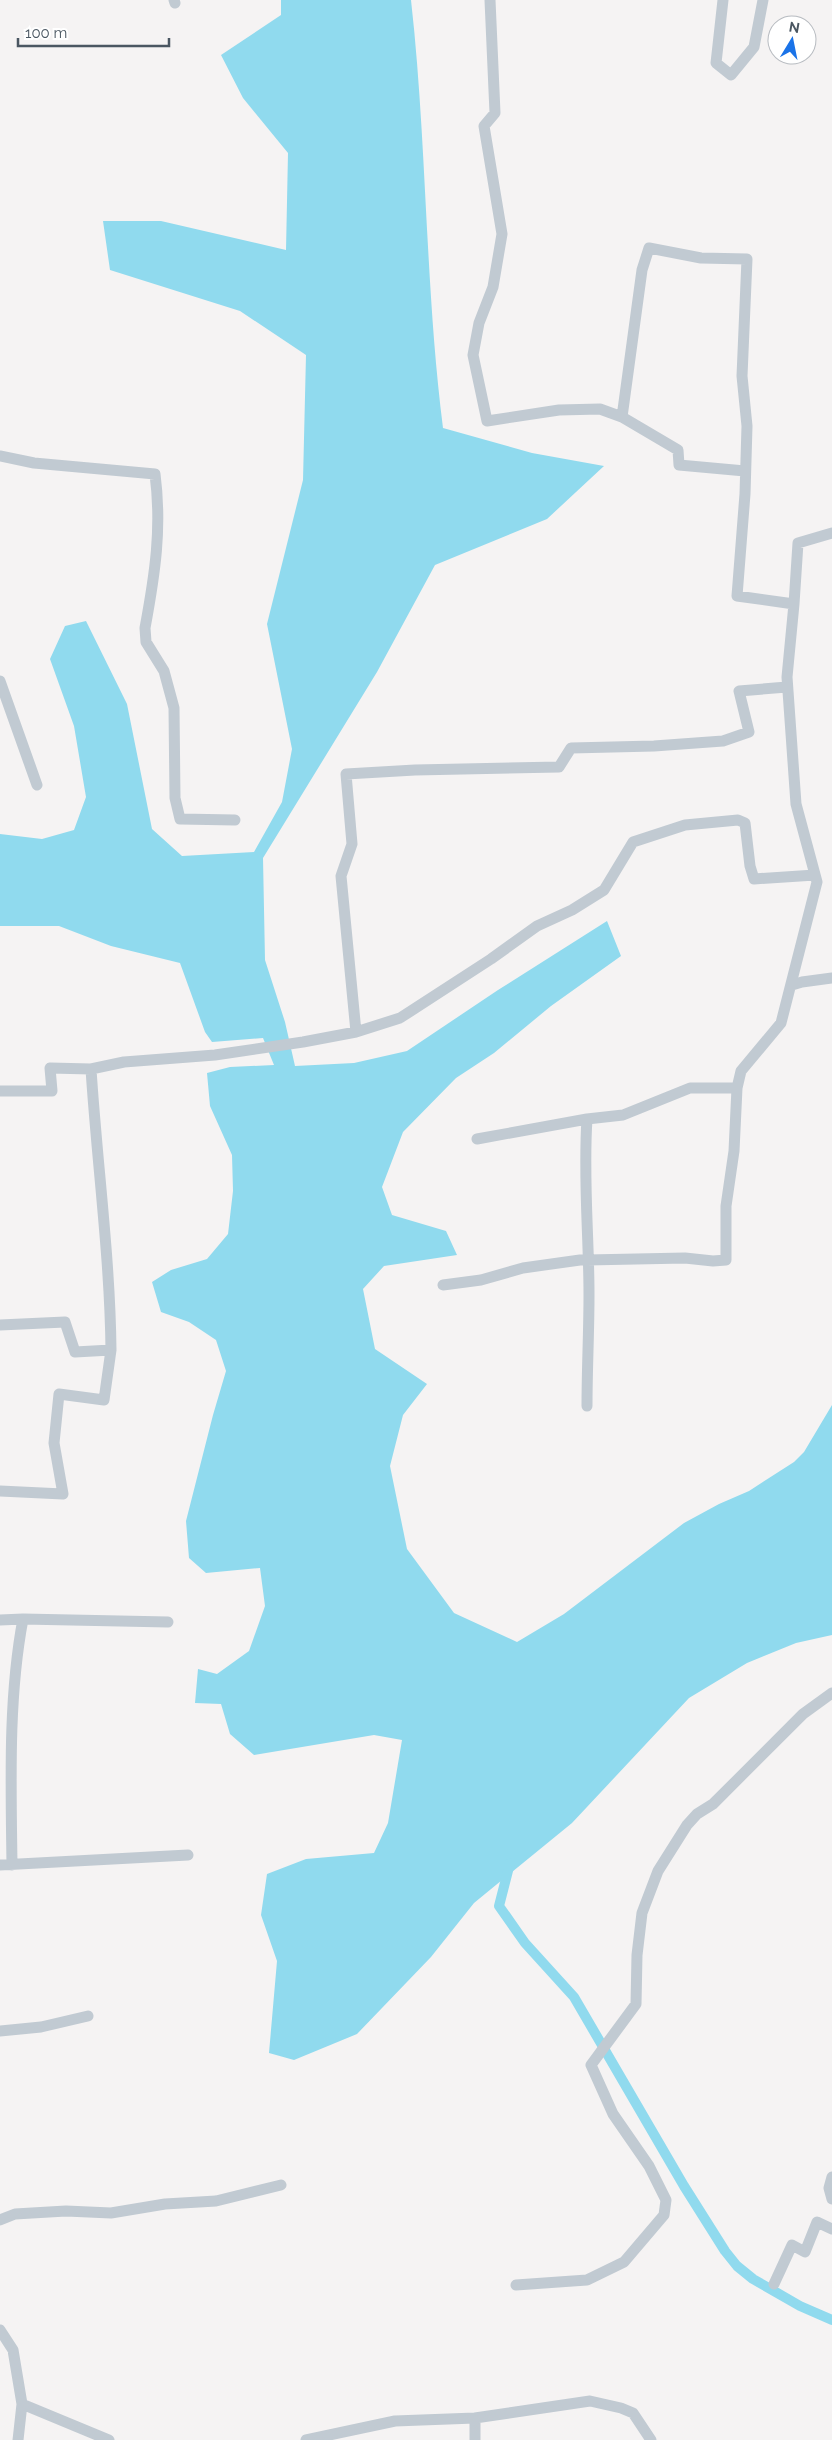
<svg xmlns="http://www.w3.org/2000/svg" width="832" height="2440" font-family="Raleway,sans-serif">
<rect width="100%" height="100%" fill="#f5f3f3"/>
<!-- water -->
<path fill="#90daee" d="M281,0H411C427,142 425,286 443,428L532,453L604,466L547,519L435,565L377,672L263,858L265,960L285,1022L295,1066L354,1063L407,1051L498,990L607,921L621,956L551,1006L494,1053L456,1078L403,1132L382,1187L392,1215L446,1231L457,1255L384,1266L363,1289L375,1349L427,1384L403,1415L390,1466L407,1549L454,1613L517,1642L564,1614L684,1523L719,1504L749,1491L794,1462L804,1452L832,1405V1635L796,1643L764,1656L747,1663L689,1698L572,1823L474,1903L431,1957L357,2034L294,2060L269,2053L277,1961L261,1915L267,1874L306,1859L374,1853L388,1823L402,1740L374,1735L254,1755L230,1734L221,1704L195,1703L198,1669L217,1674L249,1651L265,1606L260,1568L206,1573L189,1558L186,1521L213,1415L226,1371L216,1340L189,1322L161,1312L152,1282L171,1270L207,1259L228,1234L233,1191L232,1155L210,1106L207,1073L230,1067L274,1065L263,1038L212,1042L205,1032L180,963L111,946L59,926H0V834L42,839L74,830L86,797L74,726L50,659L65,626L86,621L127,704L152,829L182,856L254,852L282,802L292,749L267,624L303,480L306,355L240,311L110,270L103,221H161L286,250L288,153L243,98L221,55L281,15Z"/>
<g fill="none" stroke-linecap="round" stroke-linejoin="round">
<!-- canal -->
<path stroke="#90daee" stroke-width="10" d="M510,1863L499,1906L525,1943L574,1997L684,2186L725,2251L737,2266L753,2279L800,2306L832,2320"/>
<!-- minor -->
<path stroke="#c1cad2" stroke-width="11" d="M174,0L175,3
M490,0L495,113L484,126L502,234L493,287L479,323L473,355L487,421L559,410L600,409L622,417L642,270L649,248L701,258L747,259L742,376L747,426L745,494L737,596L794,604L787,677L796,804L817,882L781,1023L741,1071L737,1088
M723,0L716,63L731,75L754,47L763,0
M622,417L678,450L679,465L745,471
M0,456L34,463L155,474C162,528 155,574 145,628L146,642L164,671L174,708L175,798L180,819L235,820
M794,604L798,543L832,533
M0,681L37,785
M792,985L802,982L832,978
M356,1032L341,876L352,844L346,774L415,770L559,767L571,748L654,746L723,741L749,732L739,691L787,687
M91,1069C97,1163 110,1257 111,1350
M0,1091H52L50,1068L91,1069L124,1062L215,1055L303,1042L356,1032L400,1018L491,959L537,926L572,910L604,890L633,842L685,825L738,820L745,823L750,866L754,879L815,875
M477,1139L587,1119
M443,1285L481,1280L523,1268L580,1260H587L685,1258L713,1261L726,1260V1206L734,1151L737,1088H690L623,1115L587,1119C583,1178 589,1236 589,1295C589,1332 587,1369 587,1406
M0,1325L65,1322L75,1352L111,1350L104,1400L59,1394L54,1443L63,1494L0,1491
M23,1619L168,1622
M0,1620L23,1619C8,1698 11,1785 12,1865
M0,1865L188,1855
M0,2031L41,2027L88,2016
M832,2177L829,2188L832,2199
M0,2220L15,2214L66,2211L111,2213L165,2204L216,2201L281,2185
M774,2284L792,2245L805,2252L817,2222L832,2229
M516,2285L587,2280L624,2262L664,2215L666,2200L649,2166L613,2114L591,2065L636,2004L637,1955L642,1913L658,1871L687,1825L697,1814L713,1804L803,1714L832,1693
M0,2330L13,2350L22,2404L109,2440
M475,2418L590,2401L621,2408L633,2413L651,2440
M18,2440L22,2404
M306,2440L395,2421L475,2418V2440"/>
</g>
<!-- north arrow -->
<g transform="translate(792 40) rotate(10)"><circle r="24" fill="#ffffff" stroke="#b7bbc0"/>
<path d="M0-4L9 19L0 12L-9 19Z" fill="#1a73e8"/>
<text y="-8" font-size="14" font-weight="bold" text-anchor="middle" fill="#4a5661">N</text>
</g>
<!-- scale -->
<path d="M18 38v8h151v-8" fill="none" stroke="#4a5661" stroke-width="2.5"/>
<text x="25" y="38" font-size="15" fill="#4a5661" stroke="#ffffff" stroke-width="4" paint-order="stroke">100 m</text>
</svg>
